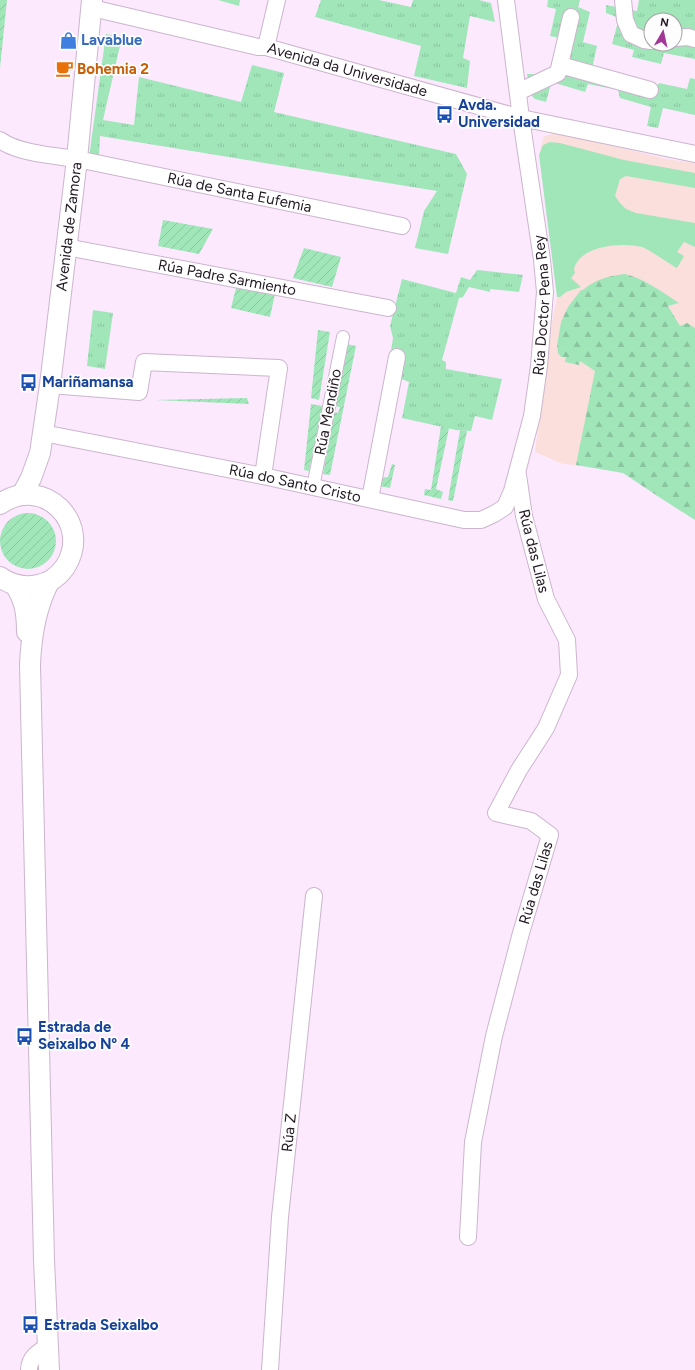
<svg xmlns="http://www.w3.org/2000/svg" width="695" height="1370" font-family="Figtree,sans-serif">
<defs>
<pattern id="forest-firs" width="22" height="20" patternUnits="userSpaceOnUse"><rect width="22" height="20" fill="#a0e6b9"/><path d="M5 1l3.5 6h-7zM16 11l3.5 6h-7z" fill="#8ac59f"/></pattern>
<pattern id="park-tufts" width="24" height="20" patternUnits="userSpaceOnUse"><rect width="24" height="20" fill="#a0e6b9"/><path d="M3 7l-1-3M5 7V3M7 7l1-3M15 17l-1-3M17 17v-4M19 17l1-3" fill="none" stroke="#8ac59f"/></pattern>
<pattern id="garden-furrows" width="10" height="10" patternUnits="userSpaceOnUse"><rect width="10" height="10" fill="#a0e6b9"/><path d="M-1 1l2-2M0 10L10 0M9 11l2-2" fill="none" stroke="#8ac59f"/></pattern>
</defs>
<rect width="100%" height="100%" fill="#fce9fe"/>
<!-- education -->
<path fill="#fadfdc" d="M559,133L667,159L695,163V518L629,469L563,464L535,452L553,317L558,292L540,150L544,136Z"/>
<!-- grass -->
<path fill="#a0e6b9" d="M550,142L560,143L624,160L695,173V188L626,176L620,179L615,196L620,203L626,209L636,213L695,223V247L684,242L677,252L684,256L677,268C669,264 649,249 642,247C622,242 580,245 574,269L575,273L571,278L581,287L566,292L560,297H557L539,155L543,145Z"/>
<!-- forest -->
<path fill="url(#forest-firs)" d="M625,274C645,279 662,292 679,303L668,306L680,326L687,323L695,328V520L662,499L623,473L576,465L595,371L580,361L579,365L565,362L566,357H561L558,353L557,346L561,322L568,307L581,290H583C595,279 609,276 625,274Z"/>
<!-- park -->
<path fill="url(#park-tufts)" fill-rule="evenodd" d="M218,0H240L239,6Z
M321,0H379L411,7L413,0H479L491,3L495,22L470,16L463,58L470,61L467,88L414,76L421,46L315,17Z
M548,0H580L578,7L590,12L583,42L597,46L592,69L653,94L659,83L687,89L690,78L695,79V115L663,108L658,128L647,126L651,107L620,98L618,90L588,84L585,92L555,83L551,84L546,102L535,99L532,96L527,74H548L560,38L550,36L556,9L547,7Z
M639,0H695V59L664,53L661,64L632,57L634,50L612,44L619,18L606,13V5L637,11ZM651,20H675V44H651Z
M106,34L122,37L103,120L134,125L139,77L241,102L252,65L284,73L274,112L456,154L467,174L448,254L415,248L424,211L437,191L100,136L99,158L89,157Z
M477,270L523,275L519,292L490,289V292L469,287L463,297L459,298L442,360L446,362V369L502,379L492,420L475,416L471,431L456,430L402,418L409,382L397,377L403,353L391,351L393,338L390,326L402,279L456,293L461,277L470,280Z
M93,310L113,313L105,369L87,366Z"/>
<!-- garden -->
<path fill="url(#garden-furrows)" d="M0,0H7L0,68Z
M163,220L213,229L199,254L158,246Z
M304,248L341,257L332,287L293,278Z
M237,284L275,294L270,317L231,308Z
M318,330L330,332L319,400L311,398Z
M347,344L356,346L330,475L323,474L334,412L338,413L340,407L334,406Z
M247,398L249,404L155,400Z
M311,404L323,406L309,471L304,470Z
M441,426L449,428L436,489L443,492L441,499L424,495L425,489L431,490Z
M460,430L467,431L453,501L448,500Z
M392,464L395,465L390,488L380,486L381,478L388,477Z
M0 541a28 28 0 1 1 56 0a28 28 0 1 1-56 0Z"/>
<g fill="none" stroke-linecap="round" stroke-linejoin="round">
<defs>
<path id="pedestrian" d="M313,487L343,337"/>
<g id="minor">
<path d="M623,0L625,20L631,34L644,40L651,41"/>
<path id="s1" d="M92,8L258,47H266L521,118L695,154"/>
<path d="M675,38L688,37L695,39"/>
<path d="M266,47L277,0"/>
<path d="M560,65L650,90"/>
<path d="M518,92L558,73L571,17"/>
<path id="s2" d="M0,140C17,153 55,156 77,159L402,226"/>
<path id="s3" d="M66,247L388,308"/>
<path d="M50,385L139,392L144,362L279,368L263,476"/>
<path id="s4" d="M43,433L263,476L464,520H481L494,514L505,507L512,491L532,416L539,366L545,292L542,260L521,118L506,0"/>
<path d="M370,499L397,357"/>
<path id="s5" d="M468,1237L473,1142L494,1036L521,933L550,835L531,821L496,813L519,770L546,728L569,675L567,640L546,599L524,516L518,475"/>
<path d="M29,1370C29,1358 38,1352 48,1346"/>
<path id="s6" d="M270,1370L280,1217L314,896"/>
</g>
<g id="tertiary">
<path id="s7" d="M22,495L31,478L40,453L50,385L77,159L92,0"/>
<path d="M0,504C44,474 93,524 65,567C58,577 49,583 38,585C24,588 11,585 0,577"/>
<path d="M15,585C25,600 27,614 27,632"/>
<path d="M49,1370L44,1260L30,665C31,637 36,607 49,582"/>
</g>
</defs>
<!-- pedestrian casing -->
<use href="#pedestrian" stroke="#ccb5ce" stroke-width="14"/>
<!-- minor casing -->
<use href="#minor" stroke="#ccb5ce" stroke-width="18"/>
<!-- tertiary casing -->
<use href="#tertiary" stroke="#ccb5ce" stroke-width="22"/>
<!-- pedestrian -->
<use href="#pedestrian" stroke="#fff" stroke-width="12"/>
<!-- minor -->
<use href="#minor" stroke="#fff" stroke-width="16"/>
<!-- tertiary -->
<use href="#tertiary" stroke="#fff" stroke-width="20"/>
</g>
<!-- icons -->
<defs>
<symbol id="shop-bare" viewBox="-9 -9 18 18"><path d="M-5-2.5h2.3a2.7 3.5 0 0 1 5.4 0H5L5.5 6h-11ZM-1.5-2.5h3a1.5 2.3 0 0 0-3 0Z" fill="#3f7fe0" stroke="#fdfdfd" stroke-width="2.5" paint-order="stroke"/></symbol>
<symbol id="cafe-bare" viewBox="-9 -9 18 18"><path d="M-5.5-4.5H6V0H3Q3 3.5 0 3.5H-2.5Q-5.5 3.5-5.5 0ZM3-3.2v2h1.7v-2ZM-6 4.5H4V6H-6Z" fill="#e8710a" stroke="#fdfdfd" stroke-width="2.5" paint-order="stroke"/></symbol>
<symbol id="bus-bare" viewBox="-9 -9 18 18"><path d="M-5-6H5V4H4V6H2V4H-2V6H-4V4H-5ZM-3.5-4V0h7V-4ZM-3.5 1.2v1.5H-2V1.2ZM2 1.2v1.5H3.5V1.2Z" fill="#1a4fb4" stroke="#fdfdfd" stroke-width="2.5" paint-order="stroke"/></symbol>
</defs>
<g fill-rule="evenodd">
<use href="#shop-bare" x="56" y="28" width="25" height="25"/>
<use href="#cafe-bare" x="52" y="56" width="25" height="25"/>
<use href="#bus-bare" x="432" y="102" width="25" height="25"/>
<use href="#bus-bare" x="16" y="370" width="25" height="25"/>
<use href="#bus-bare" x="12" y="1024" width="25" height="25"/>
<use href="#bus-bare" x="18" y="1312" width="25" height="25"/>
</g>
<g text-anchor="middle" stroke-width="3.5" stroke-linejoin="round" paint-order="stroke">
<!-- shop labels -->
<g font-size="15" font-weight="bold" fill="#366cbe" stroke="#fdfdfd" text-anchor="start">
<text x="81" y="45">Lavablue</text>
</g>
<!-- food labels -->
<g font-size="15" font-weight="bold" fill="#c56008" stroke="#fdfdfd" text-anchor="start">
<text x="77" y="74">Bohemia 2</text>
</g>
<!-- street labels -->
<g font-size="15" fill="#221922" stroke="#fdfdfd">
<text dy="5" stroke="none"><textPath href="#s1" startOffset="263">Avenida da Universidade</textPath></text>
<text dy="5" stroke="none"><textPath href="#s2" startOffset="246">Rúa de Santa Eufemia</textPath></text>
<text dy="5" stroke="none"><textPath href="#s7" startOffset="274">Avenida de Zamora</textPath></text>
<text dy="5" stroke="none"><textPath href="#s3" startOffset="164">Rúa Padre Sarmiento</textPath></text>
<text dy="5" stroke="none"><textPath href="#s4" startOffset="681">Rúa Doctor Pena Rey</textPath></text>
<text transform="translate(328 412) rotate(-79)" y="5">Rúa Mendiño</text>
<text dy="5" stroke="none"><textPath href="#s4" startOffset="257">Rúa do Santo Cristo</textPath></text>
<text transform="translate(534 551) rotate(76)" y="5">Rúa das Lilas</text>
<text dy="5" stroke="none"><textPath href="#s5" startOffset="362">Rúa das Lilas</textPath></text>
<text dy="5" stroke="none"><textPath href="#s6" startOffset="238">Rúa Z</textPath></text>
</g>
<!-- transit labels -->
<g font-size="15" font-weight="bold" fill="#164399" stroke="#fdfdfd" text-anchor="start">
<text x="458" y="110">Avda.<tspan x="458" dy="17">Universidad</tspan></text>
<text x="42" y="387">Mariñamansa</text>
<text x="38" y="1032">Estrada de<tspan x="38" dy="17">Seixalbo Nº 4</tspan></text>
<text x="44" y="1330">Estrada Seixalbo</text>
</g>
</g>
<!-- north arrow -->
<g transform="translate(663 32) rotate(9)"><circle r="19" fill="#fdfdfd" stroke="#a5a2a5"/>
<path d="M0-3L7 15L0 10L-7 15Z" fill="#a33796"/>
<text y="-6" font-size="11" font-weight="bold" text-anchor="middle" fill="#221922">N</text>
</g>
</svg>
